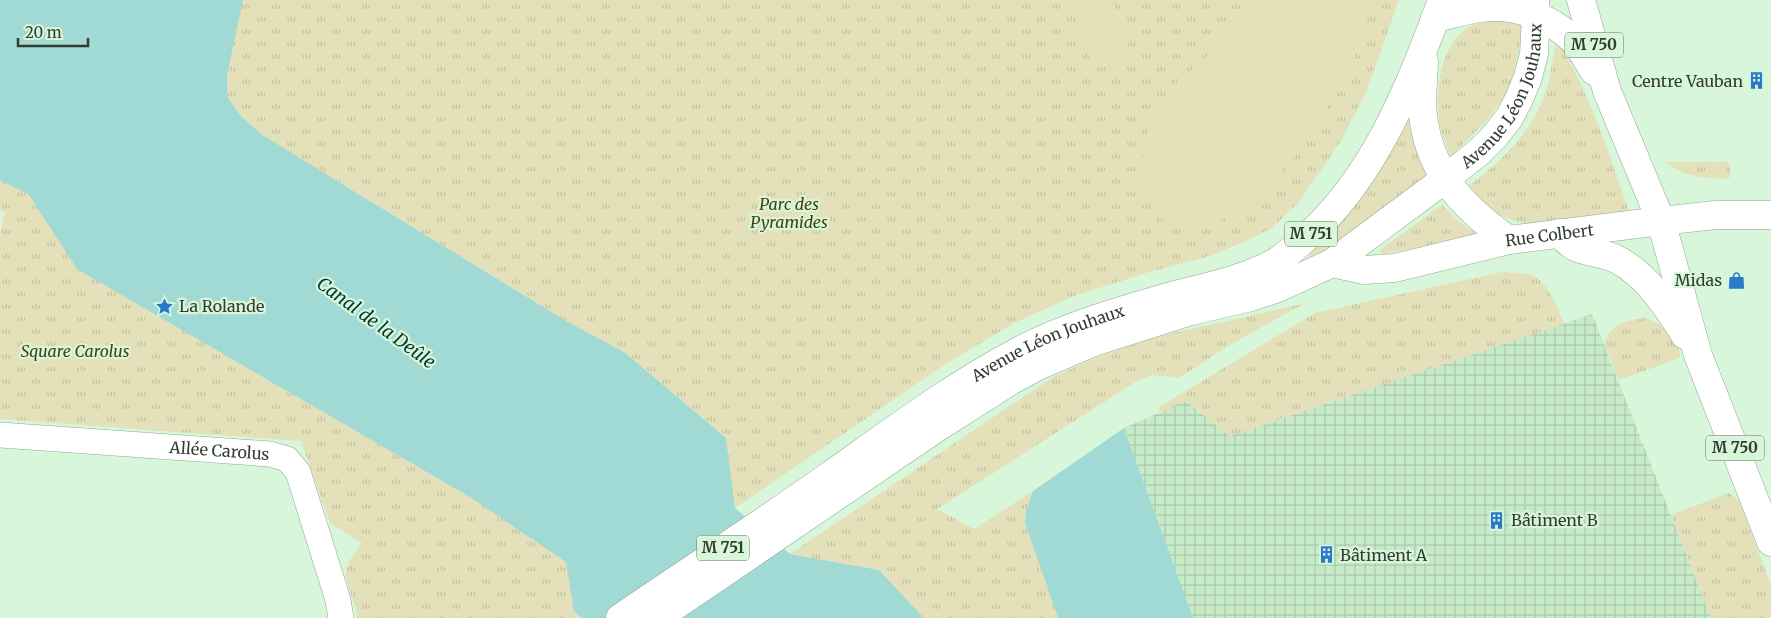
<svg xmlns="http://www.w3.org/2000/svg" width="1771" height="618" font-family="Merriweather,serif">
<defs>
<pattern id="industrial-grid" width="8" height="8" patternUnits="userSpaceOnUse" patternTransform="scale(1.25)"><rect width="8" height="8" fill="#c7ebc8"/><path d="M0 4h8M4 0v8" fill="none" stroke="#abcaac"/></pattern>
<pattern id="grass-tufts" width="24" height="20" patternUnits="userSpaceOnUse" patternTransform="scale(1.25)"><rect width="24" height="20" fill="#e3e0ba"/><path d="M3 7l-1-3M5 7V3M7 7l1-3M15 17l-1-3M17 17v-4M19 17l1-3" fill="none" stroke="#c3c1a0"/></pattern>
</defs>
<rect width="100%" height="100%" fill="#d8f6d9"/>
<!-- industrial -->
<path fill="url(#industrial-grid)" d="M1592,314L1711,618H1193L1124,428L1186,401L1230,436Z"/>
<!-- grass -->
<path fill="url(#grass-tufts)" d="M243,0H1399L1366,93L1341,141L1298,203L1272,228L1244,242L1203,258L1149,272L1074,296L1014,323L944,365L735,508L726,438L624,352L568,322L355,192L261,134L241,116L228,98L227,76Z
M1499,18L1521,23L1523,33L1510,87L1505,96L1486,121L1451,157C1446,144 1441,131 1439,117C1435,82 1443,34 1480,21C1485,18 1493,19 1499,18Z
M1557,43L1560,45C1592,97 1610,159 1631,216L1626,220L1526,223C1499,219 1485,207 1469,186C1504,158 1533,133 1547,88C1552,74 1551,56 1557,43Z
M1408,103L1416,147L1426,174L1424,178L1333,245L1309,260L1310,254L1353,201Z
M1666,162H1728L1731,172L1729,178L1726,179C1702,177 1686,178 1666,162Z
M0,180L29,195L78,269L473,499L567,562L574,611L579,617L577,618H357C357,603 347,590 346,575C345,563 356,552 362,543L330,523L301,441L0,419V234L5,213L0,210Z
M1442,205L1458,221L1473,231L1474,233L1472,236L1386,254L1380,252L1381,249Z
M1502,272C1510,273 1529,273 1534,276C1550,286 1558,308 1564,324L1230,436L1187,401L1161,413L1159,407L1315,313Z
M1303,304L1228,346L1179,378L1152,375L1137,381L937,509L974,529L1033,491L1026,511L1025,523L1058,618H924L879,570L790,554L1053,377L1100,356L1159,336Z
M1646,318C1651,321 1658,323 1662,326C1670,332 1682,348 1680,358L1619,380L1605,345C1607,325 1629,319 1646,318Z
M1729,493L1739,501L1771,585V618H1711L1671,515Z"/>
<!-- garden -->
<path fill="#e3e0ba" d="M1070,0H1112C1117,13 1124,27 1127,40C1131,54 1115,69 1101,66C1098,65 1094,62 1091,60Z
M1249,0H1363L1358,49L1339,88L1304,146L1257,199L1228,217L1206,227L1180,228L1160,218L1145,196L1140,171L1146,139L1154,113L1168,91L1207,56L1245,8Z"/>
<!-- water -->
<path fill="#a1dad4" d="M0,0H243L227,76L228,98L241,116L261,134L355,192L568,322L624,352L726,438L735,508L790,554L879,570L924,618H581L574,611L566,562L473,499L77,269L29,195L0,180Z
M1124,428L1193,618H1058L1025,523L1026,511L1033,491Z"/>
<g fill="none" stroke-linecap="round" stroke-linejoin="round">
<defs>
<g id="minor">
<path id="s1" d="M0,435L270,454L287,459L298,472L338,600L341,618"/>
</g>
<path id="tertiary" d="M1661,221L1715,215H1771"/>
<g id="primary">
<path d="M1581,0L1607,91L1661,221L1698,355L1771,542"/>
<path d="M1435,18C1450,15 1465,10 1480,8C1514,3 1548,16 1572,39C1581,48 1587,60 1594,71"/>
<path d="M1424,61C1424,75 1422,89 1422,103C1425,167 1459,205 1509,240"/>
<path d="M1559,233C1564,238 1570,245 1577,248C1590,253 1606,253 1618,260C1648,276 1668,308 1685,335"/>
<path id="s2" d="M1332,263L1364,270L1395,268L1509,240L1661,221"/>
<path id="s3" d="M620,618C689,571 760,525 829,476C890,433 951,387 1017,352C1064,327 1116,312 1168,297C1201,288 1239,281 1270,265C1281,260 1291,251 1300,243C1373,182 1410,87 1442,0"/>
<path id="s4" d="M657,618L938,427L1012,380L1038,366L1094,342L1191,311L1251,297L1278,288L1332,263L1445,179L1479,152L1494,137L1509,118L1519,99L1528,77L1534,54L1536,15L1535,0"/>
</g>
</defs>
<!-- minor casing -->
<use href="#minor" stroke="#8eaa8f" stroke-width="26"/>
<!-- tertiary casing -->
<use href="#tertiary" stroke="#8eaa8f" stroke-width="29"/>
<!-- primary casing -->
<use href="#primary" stroke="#8eaa8f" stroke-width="29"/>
<!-- minor -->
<use href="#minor" stroke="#fff" stroke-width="25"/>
<!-- tertiary -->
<use href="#tertiary" stroke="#fff" stroke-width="28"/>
<!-- primary -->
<use href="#primary" stroke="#fff" stroke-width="28"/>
</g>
<!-- icons -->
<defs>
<symbol id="building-bare" viewBox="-9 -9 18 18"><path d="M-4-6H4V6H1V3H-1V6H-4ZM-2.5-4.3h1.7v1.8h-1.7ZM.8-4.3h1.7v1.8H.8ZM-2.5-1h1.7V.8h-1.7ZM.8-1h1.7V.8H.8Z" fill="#297bca" stroke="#d8f6d9" stroke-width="2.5" paint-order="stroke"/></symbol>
<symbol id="shop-bare" viewBox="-9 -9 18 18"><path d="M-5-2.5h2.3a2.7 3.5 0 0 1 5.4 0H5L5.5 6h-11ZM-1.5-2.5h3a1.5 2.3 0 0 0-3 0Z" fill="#297bca" stroke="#d8f6d9" stroke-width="2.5" paint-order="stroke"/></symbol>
<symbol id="sight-bare" viewBox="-9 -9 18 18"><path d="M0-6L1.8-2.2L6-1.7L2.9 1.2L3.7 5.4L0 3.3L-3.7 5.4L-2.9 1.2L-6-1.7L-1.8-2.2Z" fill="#297bca" stroke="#d8f6d9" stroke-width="2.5" paint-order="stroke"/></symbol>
</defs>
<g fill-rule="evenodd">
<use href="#building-bare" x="1744" y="68" width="25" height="25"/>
<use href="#shop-bare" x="1724" y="268" width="25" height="25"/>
<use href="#sight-bare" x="152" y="294" width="25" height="25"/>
<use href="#building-bare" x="1484" y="508" width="25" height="25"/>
<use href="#building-bare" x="1314" y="542" width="25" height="25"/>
</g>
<g text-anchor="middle" stroke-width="4.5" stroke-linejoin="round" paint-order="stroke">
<!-- shield labels -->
<g fill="#d8f6d9" stroke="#647464" stroke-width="1">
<rect x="1565" y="32.5" width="58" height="25" rx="4"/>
<rect x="1285" y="221.5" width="52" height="25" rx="4"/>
<rect x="1706" y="435.5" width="58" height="25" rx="4"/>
<rect x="697" y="535.5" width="52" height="25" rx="4"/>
</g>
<g font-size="15" font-weight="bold" fill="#323d32">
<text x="1594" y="50">M 750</text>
<text x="1311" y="239">M 751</text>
<text x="1735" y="453">M 750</text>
<text x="723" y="553">M 751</text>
</g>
<!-- poi labels -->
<g font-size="16" fill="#323d32" stroke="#d8f6d9" text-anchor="start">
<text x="1743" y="87" text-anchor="end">Centre Vauban</text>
<text x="1722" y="286" text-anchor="end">Midas</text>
<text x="179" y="312">La Rolande</text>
<text x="1511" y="526">Bâtiment B</text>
<text x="1340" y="561">Bâtiment A</text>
</g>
<!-- street labels -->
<g font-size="16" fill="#323d32" stroke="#d8f6d9">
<text dy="6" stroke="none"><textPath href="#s4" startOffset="1016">Avenue Léon Jouhaux</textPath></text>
<text dy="6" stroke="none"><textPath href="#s2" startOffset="222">Rue Colbert</textPath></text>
<text dy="6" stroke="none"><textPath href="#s3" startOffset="510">Avenue Léon Jouhaux</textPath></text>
<text dy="6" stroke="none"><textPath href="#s1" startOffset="220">Allée Carolus</textPath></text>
</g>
<!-- park labels -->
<g font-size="16" font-style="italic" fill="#454009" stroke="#d8f6d9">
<text x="789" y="210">Parc des<tspan x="789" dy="18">Pyramides</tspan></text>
<text x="75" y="357">Square Carolus</text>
</g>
<!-- water labels -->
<g font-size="18" font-style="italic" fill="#003835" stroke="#d8f6d9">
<text transform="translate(376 323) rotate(36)" y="6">Canal de la Deûle</text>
</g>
</g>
<!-- scale -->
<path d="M18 38v8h70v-8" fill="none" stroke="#323d32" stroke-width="2.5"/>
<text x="25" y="38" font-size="15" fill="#323d32" stroke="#d8f6d9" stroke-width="4" paint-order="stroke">20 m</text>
</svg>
